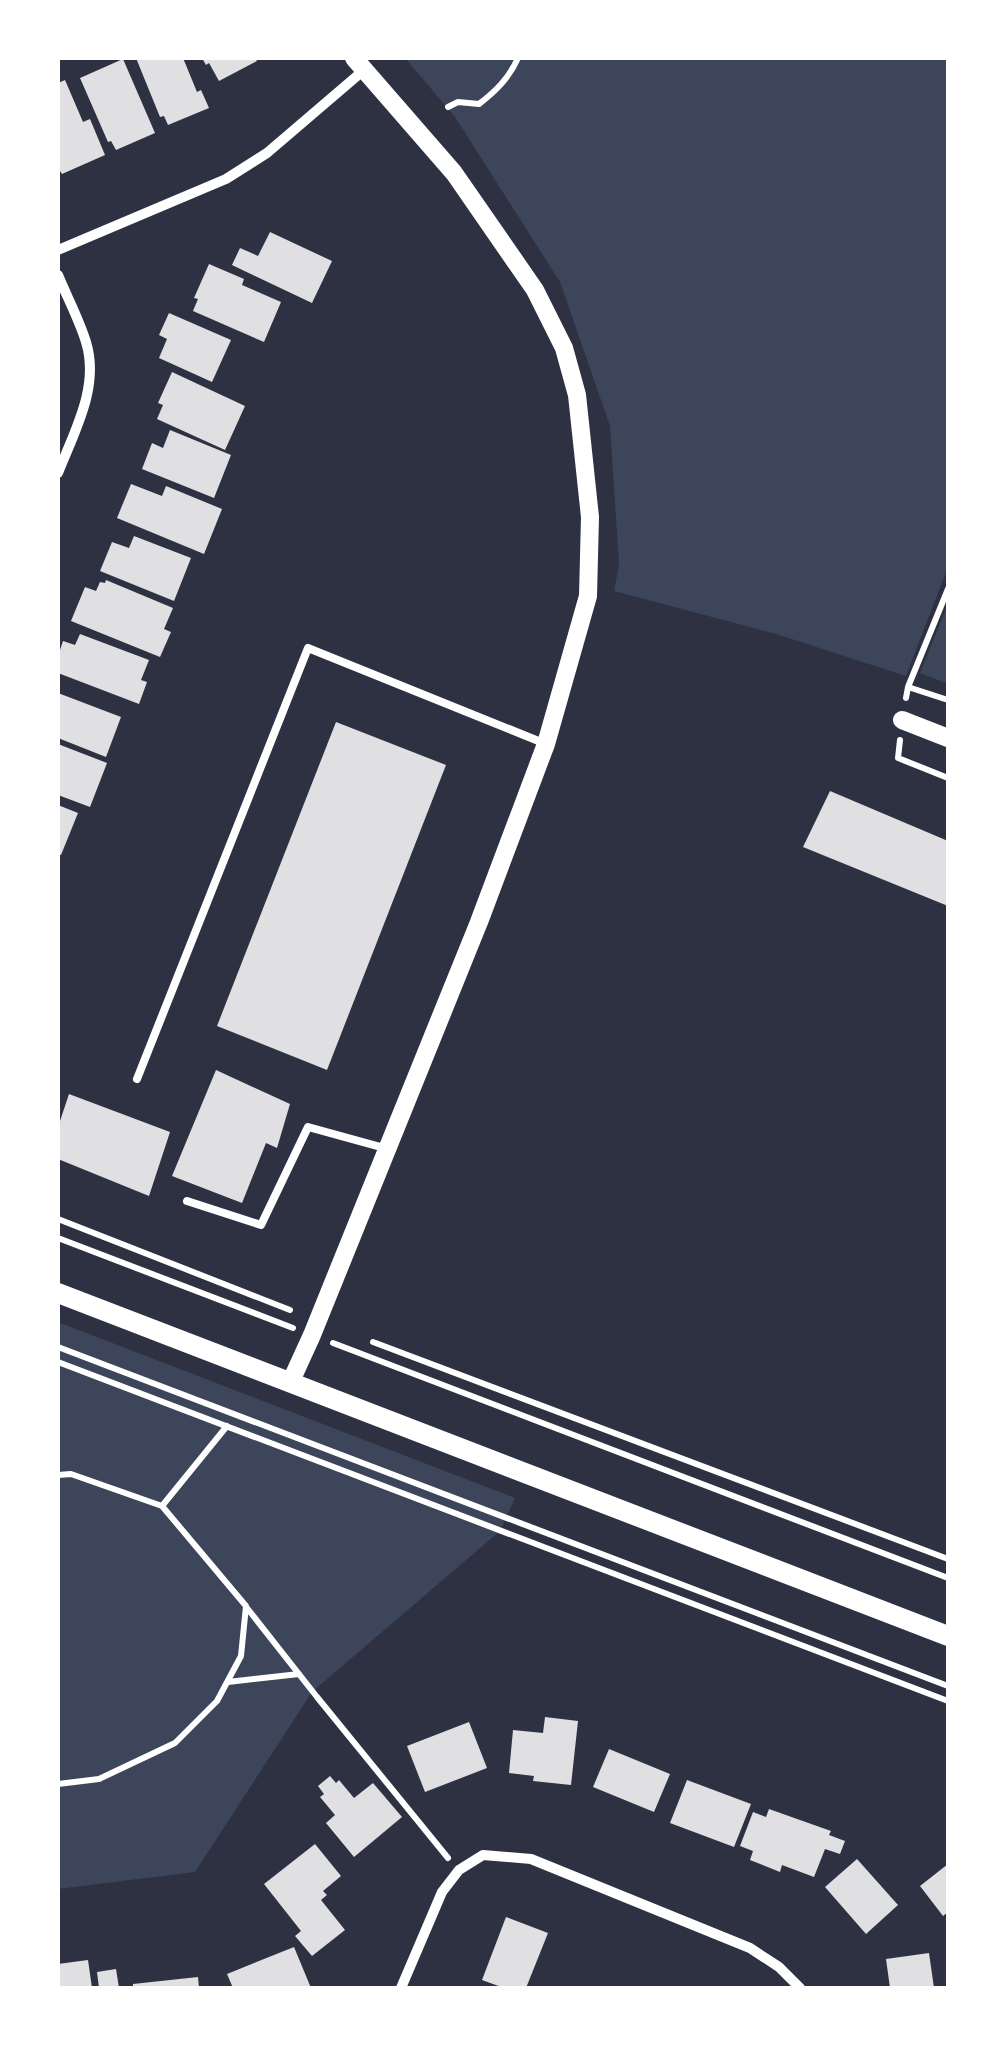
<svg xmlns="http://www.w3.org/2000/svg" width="1006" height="2046" font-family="Montserrat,sans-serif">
<rect width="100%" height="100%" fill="#2d3142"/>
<!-- green -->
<path fill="#3c4559" d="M405,58H948V567L906,676L776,634L614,591L619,564L610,426L560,282L455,117Z
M948,604V684L920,673Z
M58,1322L515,1498L500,1531L312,1692L195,1872L58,1889Z"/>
<!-- building -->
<path fill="#e0e0e3" d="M136,58H183L197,92L201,90L209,108L168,125L164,116L160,117Z
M202,58H255L257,61L219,81L209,63L206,65Z
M123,59L155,133L116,150L111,141L108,142L80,78Z
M65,80L83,122L90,119L105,155L62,174L58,168V83Z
M270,232L332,261L312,303L232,265L240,248L258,256Z
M209,264L244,279L242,285L281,302L264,342L193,311L198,299L194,298Z
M169,313L231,340L212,382L159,358L167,339L159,335Z
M172,372L245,406L225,450L157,419L163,405L158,403Z
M170,430L231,455L214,498L142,469L152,443L163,448Z
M131,484L162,496L166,486L222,509L204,554L117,518Z
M134,536L191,558L174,601L100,571L112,542L129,548Z
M106,580L173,608L164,629L171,632L160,657L71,621L85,587L96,591L100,582L105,583Z
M80,634L149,660L141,680L147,682L139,704L58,673V656L63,641L75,645Z
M58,693L121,717L106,757L58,738Z
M336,722L446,765L327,1070L217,1026Z
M58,744L107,763L90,807L58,795Z
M830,791L948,841V906L803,847Z
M58,805L78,813L61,855L58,854Z
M216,1070L290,1104L277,1148L266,1143L242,1203L172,1176Z
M69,1094L170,1132L149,1196L58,1159V1127Z
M545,1717L578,1721L571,1785L533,1781L534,1776L509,1773L513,1730L543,1733Z
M469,1722L487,1768L425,1792L407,1746Z
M609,1749L670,1774L654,1812L593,1787Z
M330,1776L336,1783L339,1780L354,1798L373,1783L402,1817L354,1857L326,1823L335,1815L320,1797L324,1794L318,1786Z
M687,1780L751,1804L734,1847L670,1823Z
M769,1809L831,1831L829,1835L845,1841L840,1854L825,1849L814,1877L782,1865L780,1872L750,1860L753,1851L740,1846L753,1812L766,1817Z
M315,1844L341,1876L323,1891L327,1895L321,1900L345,1930L312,1956L295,1936L301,1931L264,1884Z
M857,1859L898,1905L866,1934L825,1887Z
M948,1864V1912L943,1916L920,1886Z
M506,1917L548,1933L526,1988H504L482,1980Z
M294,1947L311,1988H233L227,1974Z
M929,1953L934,1988H890L886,1959Z
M88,1960L92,1988H58V1964Z
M116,1969L119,1988H99L97,1972Z
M198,1977L199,1988H133V1984Z"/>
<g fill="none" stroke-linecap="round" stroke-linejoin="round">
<!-- path -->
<path stroke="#fff" stroke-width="6" d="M448,107L458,102L479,104C496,91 509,78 518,58
M908,687L948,589
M906,698L908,687L948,700
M900,740L898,758L948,778
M58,1219L290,1310
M58,1238L293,1328
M373,1342L948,1559
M333,1343L948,1578
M58,1347L948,1686
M58,1362L948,1701
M58,1475L71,1474L162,1506L227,1426
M247,1608L317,1697
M228,1682L299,1674
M317,1697L448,1858
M58,1784L99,1779L175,1743L217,1701L241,1656L246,1606L162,1506"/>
<!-- service -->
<path stroke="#fff" stroke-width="8" d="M137,1079L308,648L546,744
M187,1201L261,1225L308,1127L388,1149"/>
<!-- minor -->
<path stroke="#fff" stroke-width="10" d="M58,250L226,179L267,153L364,70
M58,275C67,297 79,319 86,342C100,387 74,432 58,473
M401,1988L442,1892L459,1870L483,1855L531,1859L750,1948L779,1967L800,1988"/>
<!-- tertiary -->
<path stroke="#fff" stroke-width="18" d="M902,720L948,738
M291,1381L312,1335L479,922L546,744L588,596L590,517L577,395L564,348L535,290L454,173L354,58"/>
<!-- secondary -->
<path stroke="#fff" stroke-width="20" d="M58,1293L948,1636"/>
</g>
<!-- border -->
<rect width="1006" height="2046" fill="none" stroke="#ffffff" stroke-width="120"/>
</svg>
